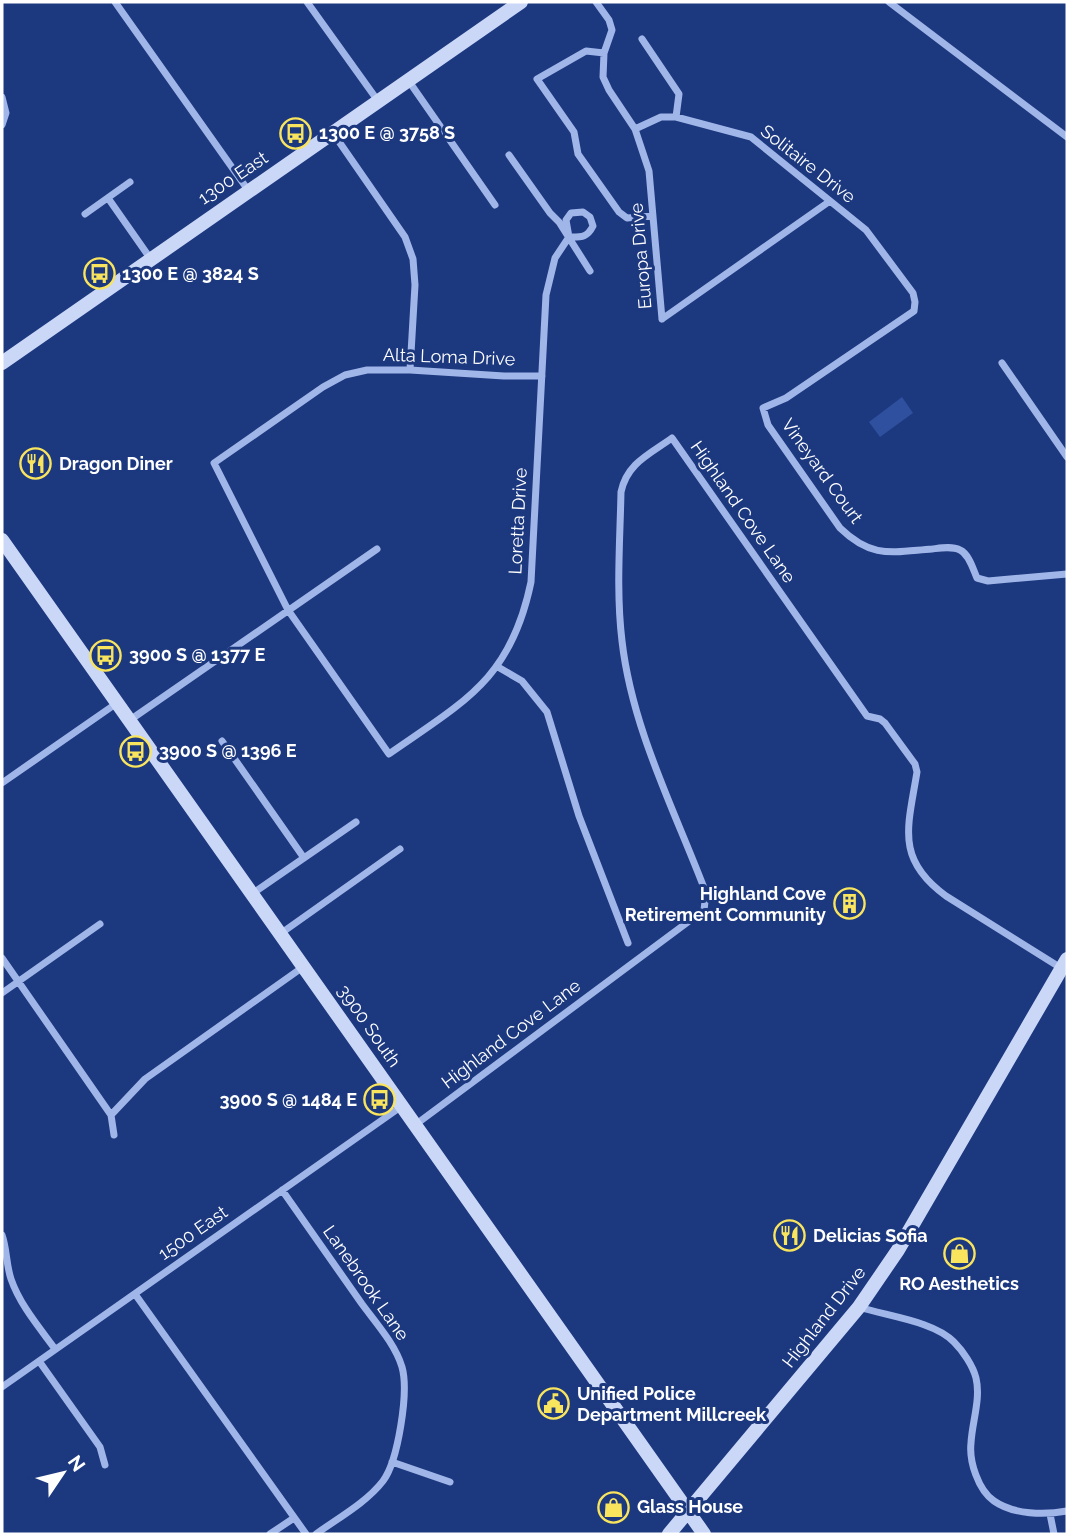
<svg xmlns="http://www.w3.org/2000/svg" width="1069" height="1536" font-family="Raleway,sans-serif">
<rect width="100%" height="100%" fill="#1c387f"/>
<!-- green -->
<path fill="#2f509e" d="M902,397L913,413L880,437L869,422Z"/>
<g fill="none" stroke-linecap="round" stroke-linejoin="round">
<!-- minor -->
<path stroke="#a0b6e9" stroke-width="7" d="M115,2L248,190
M307,2L378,101
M596,2L609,20L612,30L604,53L603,77L609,90L635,129L649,171L662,319
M889,2L1067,137
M642,39L679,94L676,117
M604,53L586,51L537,79L574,132L578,154L619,212L627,218L653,216
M408,80L495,205
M2,97L6,113L2,125
M635,129L661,117H676L751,137L866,230L913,293L915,302L914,311L786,398L763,408L768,425L840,528C872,559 892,552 932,549C941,548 952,546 960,550C969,554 973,569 977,578L988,581L1067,574
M333,133L405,237L413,259L415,285L410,370
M509,155L550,213L559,222L590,271
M108,198L150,258
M85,214L130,182
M662,319L830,201
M1002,363L1067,457
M542,376H504L410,370H367L345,375L323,387L214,463L288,610L389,754C465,701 511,679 531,582L546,295L555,258L569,237L566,220L571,213L583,212L590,217L593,226C587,238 581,237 569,237
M498,667L522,681L547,712L579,816L628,943
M130,720L377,549
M222,741L304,858
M2,783L117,703
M252,894L356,822
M280,934L400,849
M2,958L111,1115L114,1135
M2,993L100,924
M111,1115L145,1079L303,967
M415,1125L704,910L706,893C675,811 632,729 622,641C616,592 620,541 621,492C627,463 650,454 672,438L867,716L880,719L885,723L915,764L917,772C908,827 895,859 946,896L1061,968
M282,1190C309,1228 335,1266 362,1304C376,1323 395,1344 402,1367C409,1392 398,1461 383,1481C366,1503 338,1518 316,1534
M2,1235C7,1249 6,1264 11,1279C20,1305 39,1327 55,1349
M135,1294L306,1534
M859,1307C886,1316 934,1321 954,1342C963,1351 973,1366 976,1378C981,1399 972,1422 971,1443C969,1461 978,1490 994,1501C1014,1515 1045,1515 1067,1511
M39,1361L100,1447L105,1465
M2,1387L402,1106
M392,1462L450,1482
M1050,1514L1054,1534
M270,1534L294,1518"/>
<!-- secondary -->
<path stroke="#cbd7f7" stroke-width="14" d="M2,363L521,2
M2,540L704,1534
M669,1534L859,1307L898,1250L1067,959"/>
</g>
<!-- icons -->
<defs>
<symbol id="bus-ring" viewBox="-11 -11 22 22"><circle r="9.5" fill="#1c387f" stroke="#f9e45d" stroke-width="1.5"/><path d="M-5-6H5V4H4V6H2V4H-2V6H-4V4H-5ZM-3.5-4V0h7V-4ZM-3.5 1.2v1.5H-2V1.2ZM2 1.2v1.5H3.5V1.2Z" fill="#f9e45d"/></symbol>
<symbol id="restaurant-ring" viewBox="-11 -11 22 22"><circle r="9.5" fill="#1c387f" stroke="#f9e45d" stroke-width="1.5"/><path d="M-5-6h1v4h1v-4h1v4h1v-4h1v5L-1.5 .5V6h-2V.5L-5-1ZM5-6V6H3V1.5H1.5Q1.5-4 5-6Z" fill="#f9e45d"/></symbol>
<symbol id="building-ring" viewBox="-11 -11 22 22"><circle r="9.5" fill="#1c387f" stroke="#f9e45d" stroke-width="1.5"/><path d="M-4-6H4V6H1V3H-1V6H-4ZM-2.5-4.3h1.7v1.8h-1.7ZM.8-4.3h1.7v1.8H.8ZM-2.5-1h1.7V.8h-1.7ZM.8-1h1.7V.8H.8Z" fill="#f9e45d"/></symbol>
<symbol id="shop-ring" viewBox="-11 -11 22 22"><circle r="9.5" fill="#1c387f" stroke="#f9e45d" stroke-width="1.5"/><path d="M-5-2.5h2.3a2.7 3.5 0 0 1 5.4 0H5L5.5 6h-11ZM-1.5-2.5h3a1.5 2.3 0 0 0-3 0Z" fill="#f9e45d"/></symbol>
<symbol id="civic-ring" viewBox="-11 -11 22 22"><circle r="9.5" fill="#1c387f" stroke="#f9e45d" stroke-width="1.5"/><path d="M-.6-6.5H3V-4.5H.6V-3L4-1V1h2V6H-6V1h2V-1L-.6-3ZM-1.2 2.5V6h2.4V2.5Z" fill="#f9e45d"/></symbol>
</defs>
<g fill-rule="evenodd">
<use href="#bus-ring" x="278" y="116" width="35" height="35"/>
<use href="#bus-ring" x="82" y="256" width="35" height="35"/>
<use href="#restaurant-ring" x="18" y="446" width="35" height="35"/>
<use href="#bus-ring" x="88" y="638" width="35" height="35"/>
<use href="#bus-ring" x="118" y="734" width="35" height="35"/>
<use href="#building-ring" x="832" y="886" width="35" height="35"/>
<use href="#bus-ring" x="362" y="1082" width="35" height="35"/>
<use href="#restaurant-ring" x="772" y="1218" width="35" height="35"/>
<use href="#shop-ring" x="942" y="1236" width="35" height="35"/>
<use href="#civic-ring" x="536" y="1386" width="35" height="35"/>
<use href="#shop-ring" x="596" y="1490" width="35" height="35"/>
</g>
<g text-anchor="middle" stroke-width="6" stroke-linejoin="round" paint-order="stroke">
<!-- poi labels -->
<g font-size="18" font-weight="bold" fill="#fff" stroke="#1c387f" text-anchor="start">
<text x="319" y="139">1300 E @ 3758 S</text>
<text x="122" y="280">1300 E @ 3824 S</text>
<text x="59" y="470">Dragon Diner</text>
<text x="129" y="661">3900 S @ 1377 E</text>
<text x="159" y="757">3900 S @ 1396 E</text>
<text x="826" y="900" text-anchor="end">Highland Cove<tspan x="826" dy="21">Retirement Community</tspan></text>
<text x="357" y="1106" text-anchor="end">3900 S @ 1484 E</text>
<text x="813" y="1242">Delicias Sofia</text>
<text x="959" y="1290" text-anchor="middle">RO Aesthetics</text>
<text x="577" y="1400">Unified Police<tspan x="577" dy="21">Department Millcreek</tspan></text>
<text x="637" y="1513">Glass House</text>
</g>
<!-- street labels -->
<g font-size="18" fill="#fff" stroke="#1c387f">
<text transform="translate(808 164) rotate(38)" y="6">Solitaire Drive</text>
<text transform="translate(233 178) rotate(-34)" y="6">1300 East</text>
<text transform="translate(641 256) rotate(-95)" y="6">Europa Drive</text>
<text transform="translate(449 357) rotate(2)" y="6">Alta Loma Drive</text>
<text transform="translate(822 471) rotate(54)" y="6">Vineyard Court</text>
<text transform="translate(743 512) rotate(55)" y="6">Highland Cove Lane</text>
<text transform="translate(518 521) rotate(-87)" y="6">Loretta Drive</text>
<text transform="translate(369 1026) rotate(55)" y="6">3900 South</text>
<text transform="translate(511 1034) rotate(-37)" y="6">Highland Cove Lane</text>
<text transform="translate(193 1233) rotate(-35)" y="6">1500 East</text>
<text transform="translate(366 1283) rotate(55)" y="6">Lanebrook Lane</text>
<text transform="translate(824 1317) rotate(-52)" y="6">Highland Drive</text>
</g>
</g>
<!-- border -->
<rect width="1069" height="1536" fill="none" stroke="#ffffff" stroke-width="7"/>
<!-- north arrow -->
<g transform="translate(63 1473) rotate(55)" stroke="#1c387f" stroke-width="5" paint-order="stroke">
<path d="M0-5L12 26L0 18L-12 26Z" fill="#ffffff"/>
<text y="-10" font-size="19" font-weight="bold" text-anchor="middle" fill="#ffffff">N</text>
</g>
</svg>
